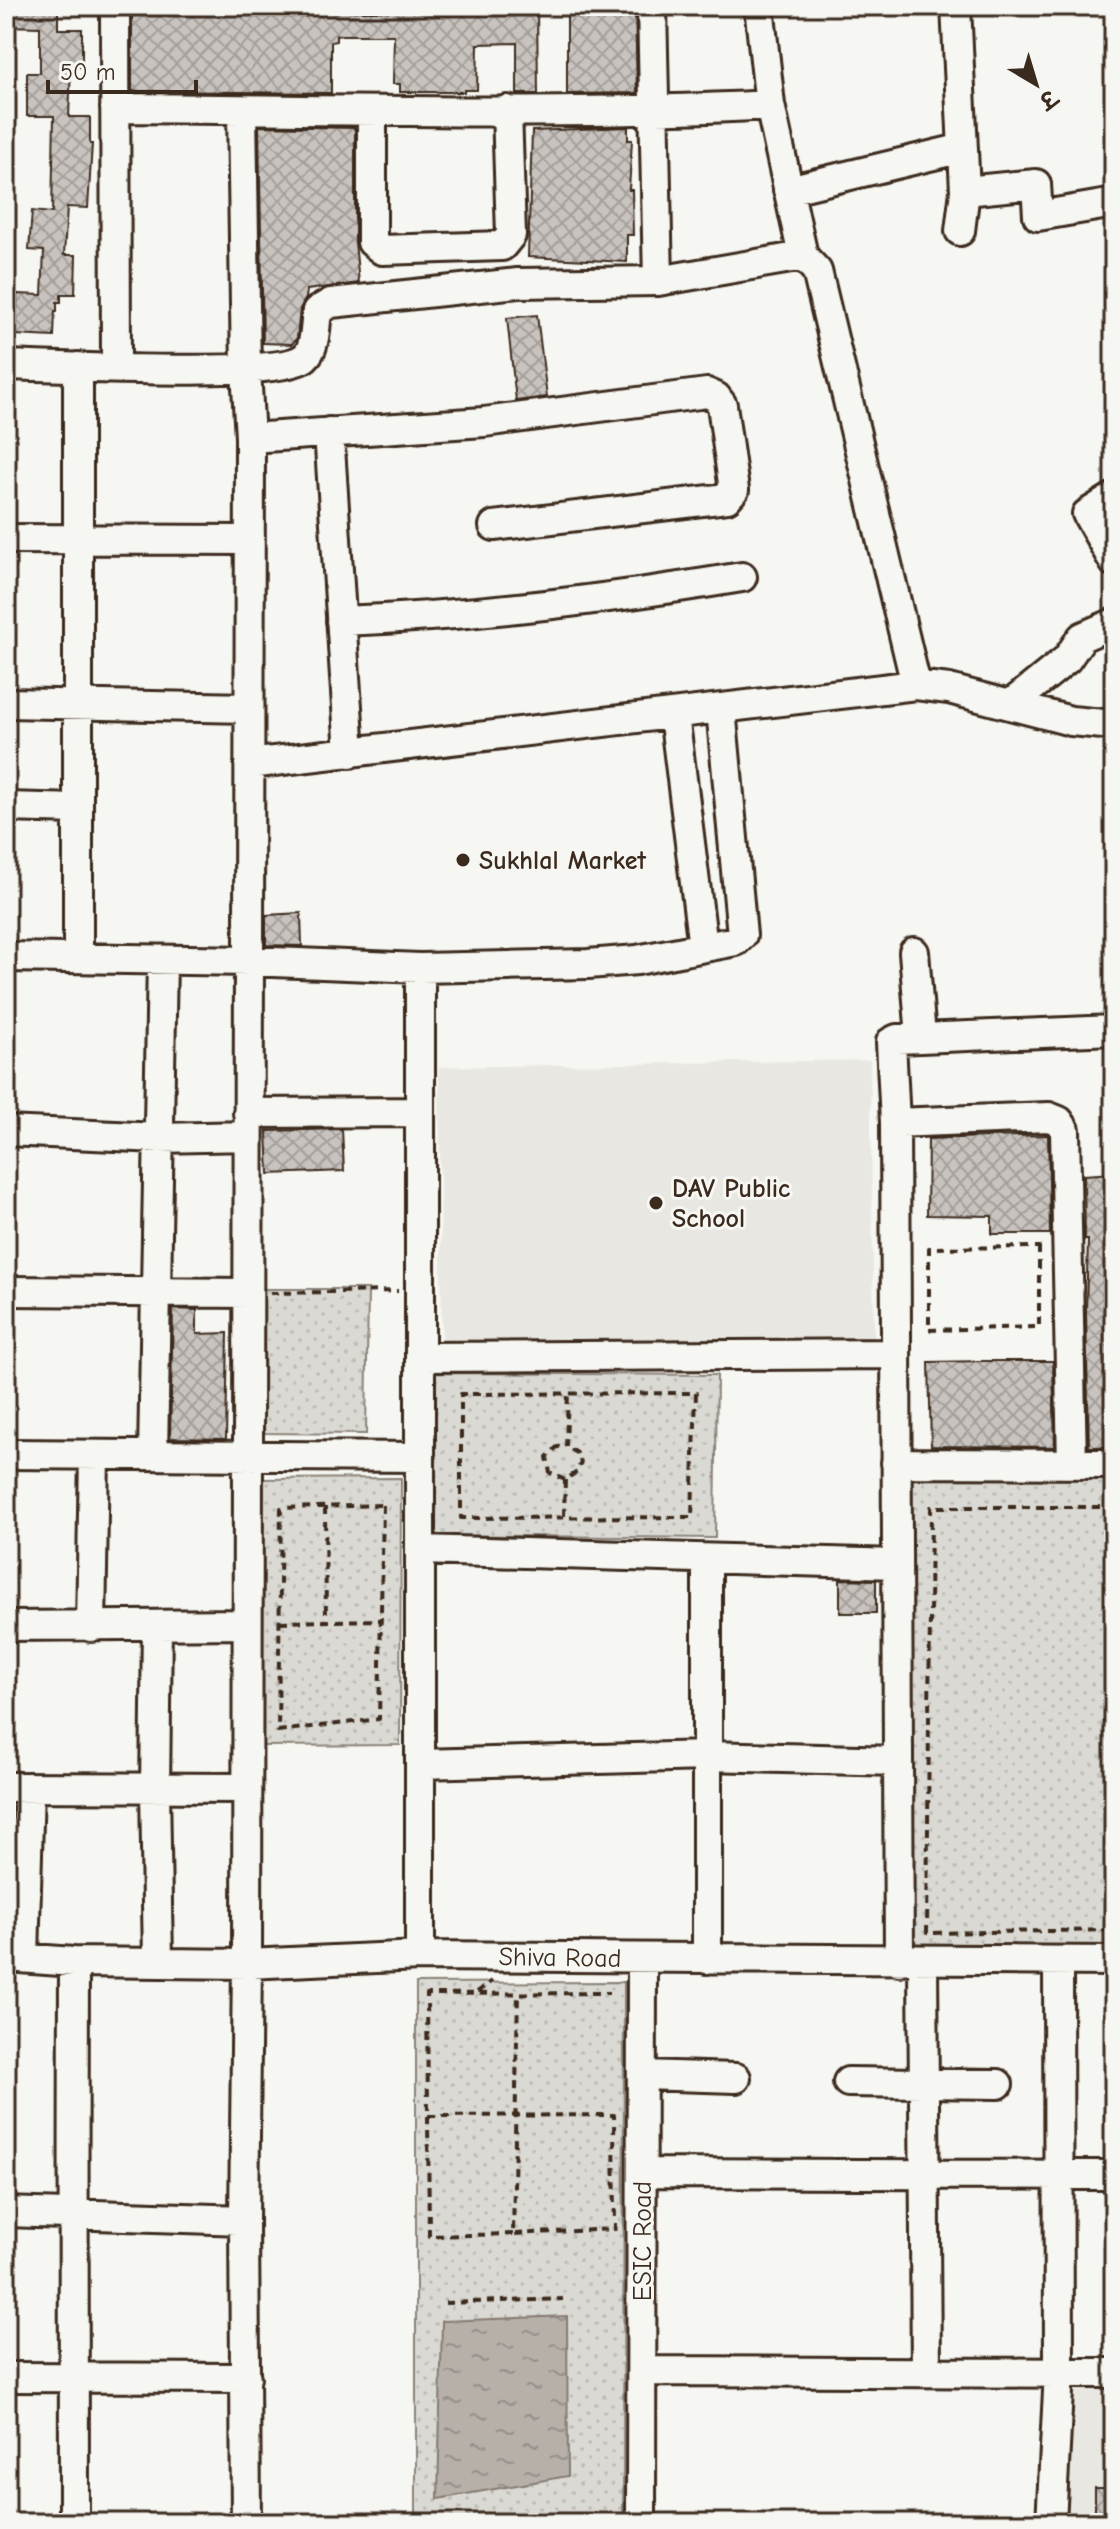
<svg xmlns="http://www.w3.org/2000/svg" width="1120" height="2529" font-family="'Comic Neue','Playpen Sans Deva',sans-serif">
<defs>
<pattern id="park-dots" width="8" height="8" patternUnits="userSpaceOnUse" patternTransform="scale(2)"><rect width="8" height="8" fill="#dad9d3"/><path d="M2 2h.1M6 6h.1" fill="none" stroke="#bcbab5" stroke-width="1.8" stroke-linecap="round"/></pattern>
<pattern id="water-ripples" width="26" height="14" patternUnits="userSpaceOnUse" patternTransform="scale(2)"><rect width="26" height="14" fill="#b6b0a9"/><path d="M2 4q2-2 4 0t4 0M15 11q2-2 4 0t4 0" fill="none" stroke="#958f89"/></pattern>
<pattern id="building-cross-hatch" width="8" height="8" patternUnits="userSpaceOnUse" patternTransform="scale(2)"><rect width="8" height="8" fill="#c8c3be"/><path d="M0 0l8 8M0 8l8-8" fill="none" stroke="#a49f9a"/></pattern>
</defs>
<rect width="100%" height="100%" fill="#f6f6f2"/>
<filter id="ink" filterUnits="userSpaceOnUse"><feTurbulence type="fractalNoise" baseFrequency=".0125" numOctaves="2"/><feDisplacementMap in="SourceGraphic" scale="16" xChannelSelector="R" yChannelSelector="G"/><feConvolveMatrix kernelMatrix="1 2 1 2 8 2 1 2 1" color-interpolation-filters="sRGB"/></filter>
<g filter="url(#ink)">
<!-- built -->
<path fill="#e8e7e2" d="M870,1060L874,1339L442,1347L439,1067Z
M1114,2384V2523H1063L1067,2385Z"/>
<!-- park -->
<path fill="url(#park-dots)" stroke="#8a8278" stroke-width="2" d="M264,1289H368L366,1434L262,1433Z
M436,1373L717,1375L715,1538L434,1535Z
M906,1474L1114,1476V1950L908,1953Z
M401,1478L400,1745L261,1746L262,1479Z
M624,1982L623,2523H416V1983Z"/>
<!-- water -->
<path fill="url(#water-ripples)" stroke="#857a71" stroke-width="2" d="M567,2316L568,2476L438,2499L442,2321Z"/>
<!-- building -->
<path fill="url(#building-cross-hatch)" stroke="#3b2a1e" stroke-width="2" d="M58,6V29H82V67H71L69,117H90V144H92L88,208L67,207L64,255H76L75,294H61V302H57V311H55L54,337L15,335L17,294L42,295L44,251L29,250L32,211L52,213L54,116H27V73H40V27L6,26V7Z
M132,6H336V11H442L493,10V6H537L538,94H517V43L478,44L477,90H464V92H400V84H393L394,35H336V41L331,42V93L132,91Z
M567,6H635L637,93L567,94Z
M259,126L355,128V242L359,283L307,290L306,298L300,309L297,338L292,344L263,343Z
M628,127V140H632L629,190H632L633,235H627V262L528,257L532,131Z
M537,315L547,397L516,401L507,318Z
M301,913L302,946L266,945V915Z
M342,1129L344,1171L269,1174L267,1131Z
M1048,1135L1050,1234H992V1216L927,1215L928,1139Z
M1114,1173V1447H1089L1086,1312L1088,1240H1085L1084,1175Z
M173,1309L197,1310V1334L228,1333L226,1439L170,1438Z
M985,1361H1053L1055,1447L931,1446L929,1362Z
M840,1579L876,1580V1613H840Z
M1095,2488H1114V2521H1095Z"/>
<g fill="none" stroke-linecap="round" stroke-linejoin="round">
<defs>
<path id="minor" d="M115,6L116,368
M652,6L658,281
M759,6L770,105L803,256L817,271L916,685
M956,6L965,191L960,231
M115,108C333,109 552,117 770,105
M242,111L246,370L250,438L247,1964L244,2220L246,2523
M372,112V242L382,250L502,246L511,235L507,110
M788,190L963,148
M965,191L1036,184L1038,216L1114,203
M6,365C51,366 280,379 305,357C316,348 315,324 317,311L331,303L518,283L658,281L803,256
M78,367V958
M329,432L350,753
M250,438L484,422L707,393L716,397L722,405L734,490L727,498L494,526
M1114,497L1087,514L1114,562
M6,539L249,540
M341,621C475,616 610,599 742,577
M6,703L249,708
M1010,705L1067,659L1082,637L1114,623
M674,715L703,947
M249,764L916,685L949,689L1071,721L1114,725
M6,807L78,809
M914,952L921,1037
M6,957L249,961L420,968L588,964L637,960L736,941L742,935L721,709
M420,968V1956
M248,1113L420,1112
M895,1123L1049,1117L1059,1121L1065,1130L1072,1464
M6,1131L159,1138L248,1136
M6,1291L248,1293
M420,1357L896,1354
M6,1454L420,1457
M153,1455L162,960
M896,1463L1114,1464
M420,1550L897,1564
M157,1625L155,1789L158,1961
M6,1626L247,1624
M91,1627L94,1455
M420,1764L707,1756L898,1761
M6,1787L247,1788
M24,1956L29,1787
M6,1957L74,1962L247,1964L420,1956L1114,1961
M707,1959V1559
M899,1961L895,1123L891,1042L897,1039L1114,1030
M923,1961L926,2372
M642,2075L736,2078
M848,2082L998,2084
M642,2173L1114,2175
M6,2212L244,2220
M642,2371L1114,2373
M6,2377L246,2378
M74,2523C74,2336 73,2149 74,1962
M641,2523L642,1958
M1051,2523L1059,2372L1058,1961"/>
</defs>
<!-- minor casing -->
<use href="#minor" stroke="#3b2a1e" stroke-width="34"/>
<!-- path -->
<path stroke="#3b2a1e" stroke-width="4" stroke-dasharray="8 6" stroke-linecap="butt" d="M1039,1247V1327L929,1330V1248Z
M270,1293L398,1291
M696,1393L692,1517L461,1518V1394Z
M565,1480L550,1473L547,1457L557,1447L566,1446
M383,1505L379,1719L278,1731L281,1508Z
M325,1507L326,1621
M1114,1507H931L927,1933L1114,1930
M564,1516L565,1480L577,1472L581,1462L577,1453L566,1446L568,1393
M280,1622L381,1620
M477,1992L492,1981
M428,2116L614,2115L615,2229L513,2234L518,1993
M513,2234L429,2236L427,1994L609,1993
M445,2303L563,2299"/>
<!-- minor -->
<use href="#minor" stroke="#f6f6f2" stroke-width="28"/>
</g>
</g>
<!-- markers -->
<g fill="#3b2a1e" stroke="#f6f6f2" stroke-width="3">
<circle cx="463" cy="860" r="8"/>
<circle cx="656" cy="1203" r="8"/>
</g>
<g text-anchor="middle" stroke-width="6" stroke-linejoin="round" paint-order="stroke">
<!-- poi labels -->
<g font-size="26" font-weight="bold" fill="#3b2a1e" stroke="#f6f6f2" text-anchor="start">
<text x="479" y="869">Sukhlal Market</text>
<text x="672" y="1197">DAV Public<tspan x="672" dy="30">School</tspan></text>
</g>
<!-- street labels -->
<g font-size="26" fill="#3b2a1e" stroke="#f6f6f2">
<text transform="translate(560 1957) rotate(1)" y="9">Shiva Road</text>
<text transform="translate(642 2241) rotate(-90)" y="9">ESIC Road</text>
</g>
</g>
<!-- margin -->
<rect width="1120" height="2529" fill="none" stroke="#f6f6f2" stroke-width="32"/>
<rect x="16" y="16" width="1088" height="2497" fill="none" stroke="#3b2a1e" stroke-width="3" filter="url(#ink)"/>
<!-- north arrow -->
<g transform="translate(1036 84) rotate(142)" stroke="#f6f6f2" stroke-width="6" paint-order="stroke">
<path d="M0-6L14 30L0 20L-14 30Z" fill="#3b2a1e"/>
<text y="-12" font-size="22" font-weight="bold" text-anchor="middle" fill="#3b2a1e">उ</text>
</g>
<!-- scale -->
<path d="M48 80v12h148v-12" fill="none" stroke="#3b2a1e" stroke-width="4"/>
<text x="60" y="80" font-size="24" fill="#3b2a1e" stroke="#f6f6f2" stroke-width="6" paint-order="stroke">50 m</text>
</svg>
